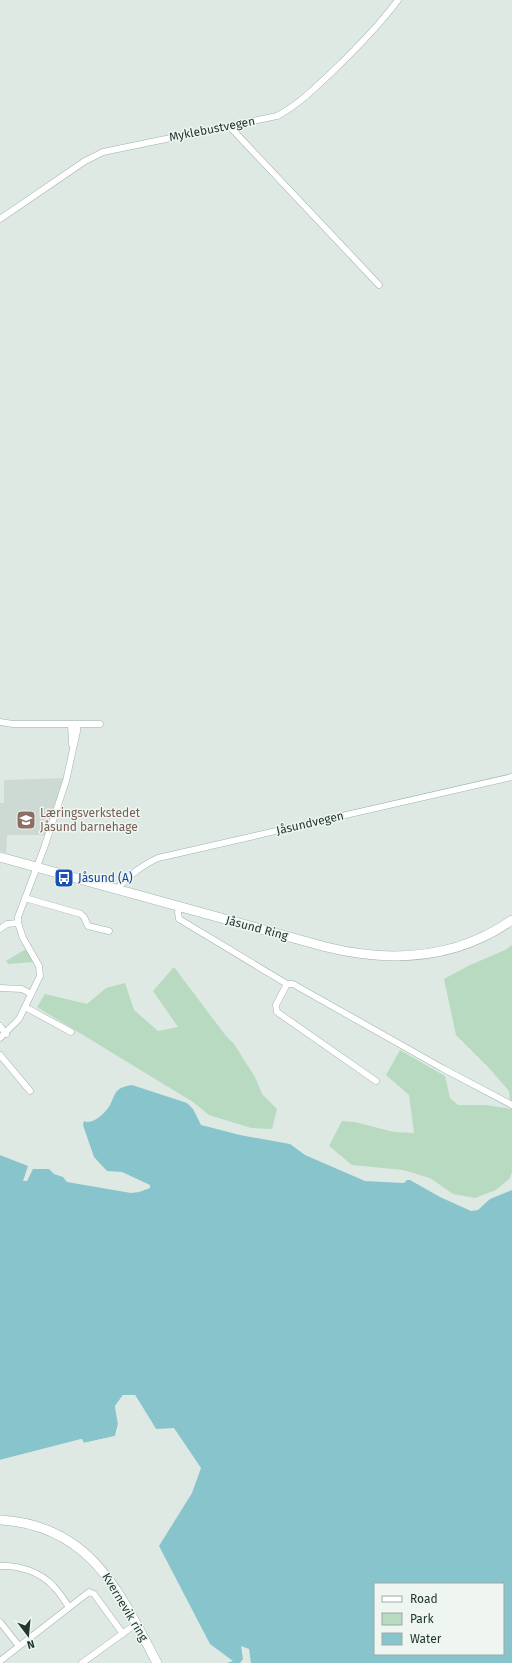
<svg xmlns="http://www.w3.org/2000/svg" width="512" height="1663" font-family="'Fira Sans',sans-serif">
<rect width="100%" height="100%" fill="#dee9e4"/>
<!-- built -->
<path fill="#cdd9d3" d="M64,778L46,835H7L6,853L0,851V803H4V780Z"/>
<!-- green -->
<path fill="#b8dac0" d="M512,945V1172L510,1178L496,1190L475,1198L453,1194L430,1178L403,1170L352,1165L329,1146L342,1121L355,1122L394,1132L414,1133L409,1095L386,1075L400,1050L445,1076L450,1098L458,1105H486L511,1109L509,1091L489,1068L456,1035L444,979L468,966L505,950Z
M26,949L34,962L8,964L6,961Z
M174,967L226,1036L234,1044L255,1077L262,1094L277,1109L272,1129L251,1128L209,1115L193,1102L37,1007L45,994L87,1004L106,988L125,983L134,1010L158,1031L178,1027L153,991Z"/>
<!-- water -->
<path fill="#88c4cc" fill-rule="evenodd" d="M132,1085L187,1103L193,1109L201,1125L240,1135L290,1144L305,1155L365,1181L404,1183L407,1180H410L440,1197L471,1211L478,1210L490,1199L512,1190V1663H251L249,1649L241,1646L243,1659L240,1663H227L233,1661L210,1644L159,1546L192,1493L201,1468L174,1428L156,1429L135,1395H123L115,1406L118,1424L115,1436L83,1443L81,1439L0,1460V1155L28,1166L23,1181H27L33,1169H49L54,1174L63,1177L67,1182L131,1193L139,1192L150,1188V1185L122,1172L107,1171L94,1157L83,1125L84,1121C92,1125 103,1115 108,1108C112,1103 113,1096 117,1091C121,1087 126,1086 132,1085ZM375,1584H503V1654H375Z"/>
<!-- pier -->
<path fill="#dee9e4" d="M123,1395H135L156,1429L154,1430L134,1397H124L117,1407L120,1424L116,1438L84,1445L80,1441L0,1462V1460L82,1439L84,1443L115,1436L118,1424L115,1406Z"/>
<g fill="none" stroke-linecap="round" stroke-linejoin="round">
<defs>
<path id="minor" d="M229,126L379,285
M0,219L85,161L103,152L277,116C298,105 314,89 332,72C356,49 378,27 398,0
M0,722L13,724H100
M71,724L72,744
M117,889C127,877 144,864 158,858L512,777
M25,898L81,914L84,917L88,926L109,931
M179,906L178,912L179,919L287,984H293L442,1068L512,1105
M0,929L7,924L18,923
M287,984L276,1005L277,1012L376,1081
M0,988L22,989L31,994
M25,1007L71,1032
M0,1026L6,1034
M0,1038L19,1019L40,976L39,966L23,938L18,923V917L44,848L66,781L77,731L78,724
M0,1055L30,1091
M0,1566C19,1565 41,1572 54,1587C60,1593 64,1600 69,1607
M0,1622L19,1646
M0,1661L89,1592L94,1594L123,1634
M82,1663L136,1624"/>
<path id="secondary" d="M0,857L326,947C391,963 455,960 512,920
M0,1520C91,1525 120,1593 157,1663"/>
</defs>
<!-- minor casing -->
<use href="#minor" stroke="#a2b0ab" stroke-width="7"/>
<!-- secondary casing -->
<use href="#secondary" stroke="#9eb4ab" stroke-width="10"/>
<!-- minor -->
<use href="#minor" stroke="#fff" stroke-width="6"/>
<!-- secondary -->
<use href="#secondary" stroke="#fff" stroke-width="9"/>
</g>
<!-- icons -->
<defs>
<symbol id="school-square" viewBox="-11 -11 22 22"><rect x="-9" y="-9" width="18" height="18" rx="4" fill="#8d6e63" stroke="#eff6f2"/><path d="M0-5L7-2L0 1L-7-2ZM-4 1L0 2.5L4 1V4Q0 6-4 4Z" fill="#fff"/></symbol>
<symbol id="bus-square" viewBox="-11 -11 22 22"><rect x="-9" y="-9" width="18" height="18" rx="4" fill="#1a4fb4" stroke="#eff6f2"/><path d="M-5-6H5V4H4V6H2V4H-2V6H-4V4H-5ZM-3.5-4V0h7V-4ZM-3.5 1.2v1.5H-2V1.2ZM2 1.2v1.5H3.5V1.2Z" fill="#fff"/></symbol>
</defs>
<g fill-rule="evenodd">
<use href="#school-square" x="15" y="809" width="22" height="22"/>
<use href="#bus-square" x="53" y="867" width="22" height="22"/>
</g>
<g text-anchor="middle" stroke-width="3" stroke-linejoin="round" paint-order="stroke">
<!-- street labels -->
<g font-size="12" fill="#213831" stroke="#eff6f2">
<text transform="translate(212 129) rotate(-11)" y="4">Myklebustvegen</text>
<text transform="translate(310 823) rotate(-13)" y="4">Jåsundvegen</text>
<text transform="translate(257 928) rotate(15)" y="4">Jåsund Ring</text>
<text transform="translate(125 1607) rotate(59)" y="4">Kvernevik ring</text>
</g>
<!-- education labels -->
<g font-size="12" fill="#785e54" stroke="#eff6f2" text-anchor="start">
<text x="40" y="817">Læringsverkstedet<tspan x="40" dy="14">Jåsund barnehage</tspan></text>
</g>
<!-- transit labels -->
<g font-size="12" fill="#164399" stroke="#eff6f2" text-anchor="start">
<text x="78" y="882">Jåsund (A)</text>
</g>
</g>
<!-- legend -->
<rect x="374" y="1583" width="130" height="72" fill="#eff6f2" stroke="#9daaa5"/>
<rect x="382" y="1596" width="20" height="6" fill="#ffffff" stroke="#9daaa5"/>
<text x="410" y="1603" font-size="12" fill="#213831">Road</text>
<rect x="382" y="1613" width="20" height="12" fill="#b8dac0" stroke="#9daaa5"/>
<text x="410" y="1623" font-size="12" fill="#213831">Park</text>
<rect x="382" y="1633" width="20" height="12" fill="#88c4cc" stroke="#9daaa5"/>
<text x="410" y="1643" font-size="12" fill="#213831">Water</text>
<!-- north arrow -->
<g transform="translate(28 1635) rotate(164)" stroke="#eff6f2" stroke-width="3" paint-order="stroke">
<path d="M0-3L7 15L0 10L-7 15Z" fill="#213831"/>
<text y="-6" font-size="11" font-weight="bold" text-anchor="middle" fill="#213831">N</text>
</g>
</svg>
